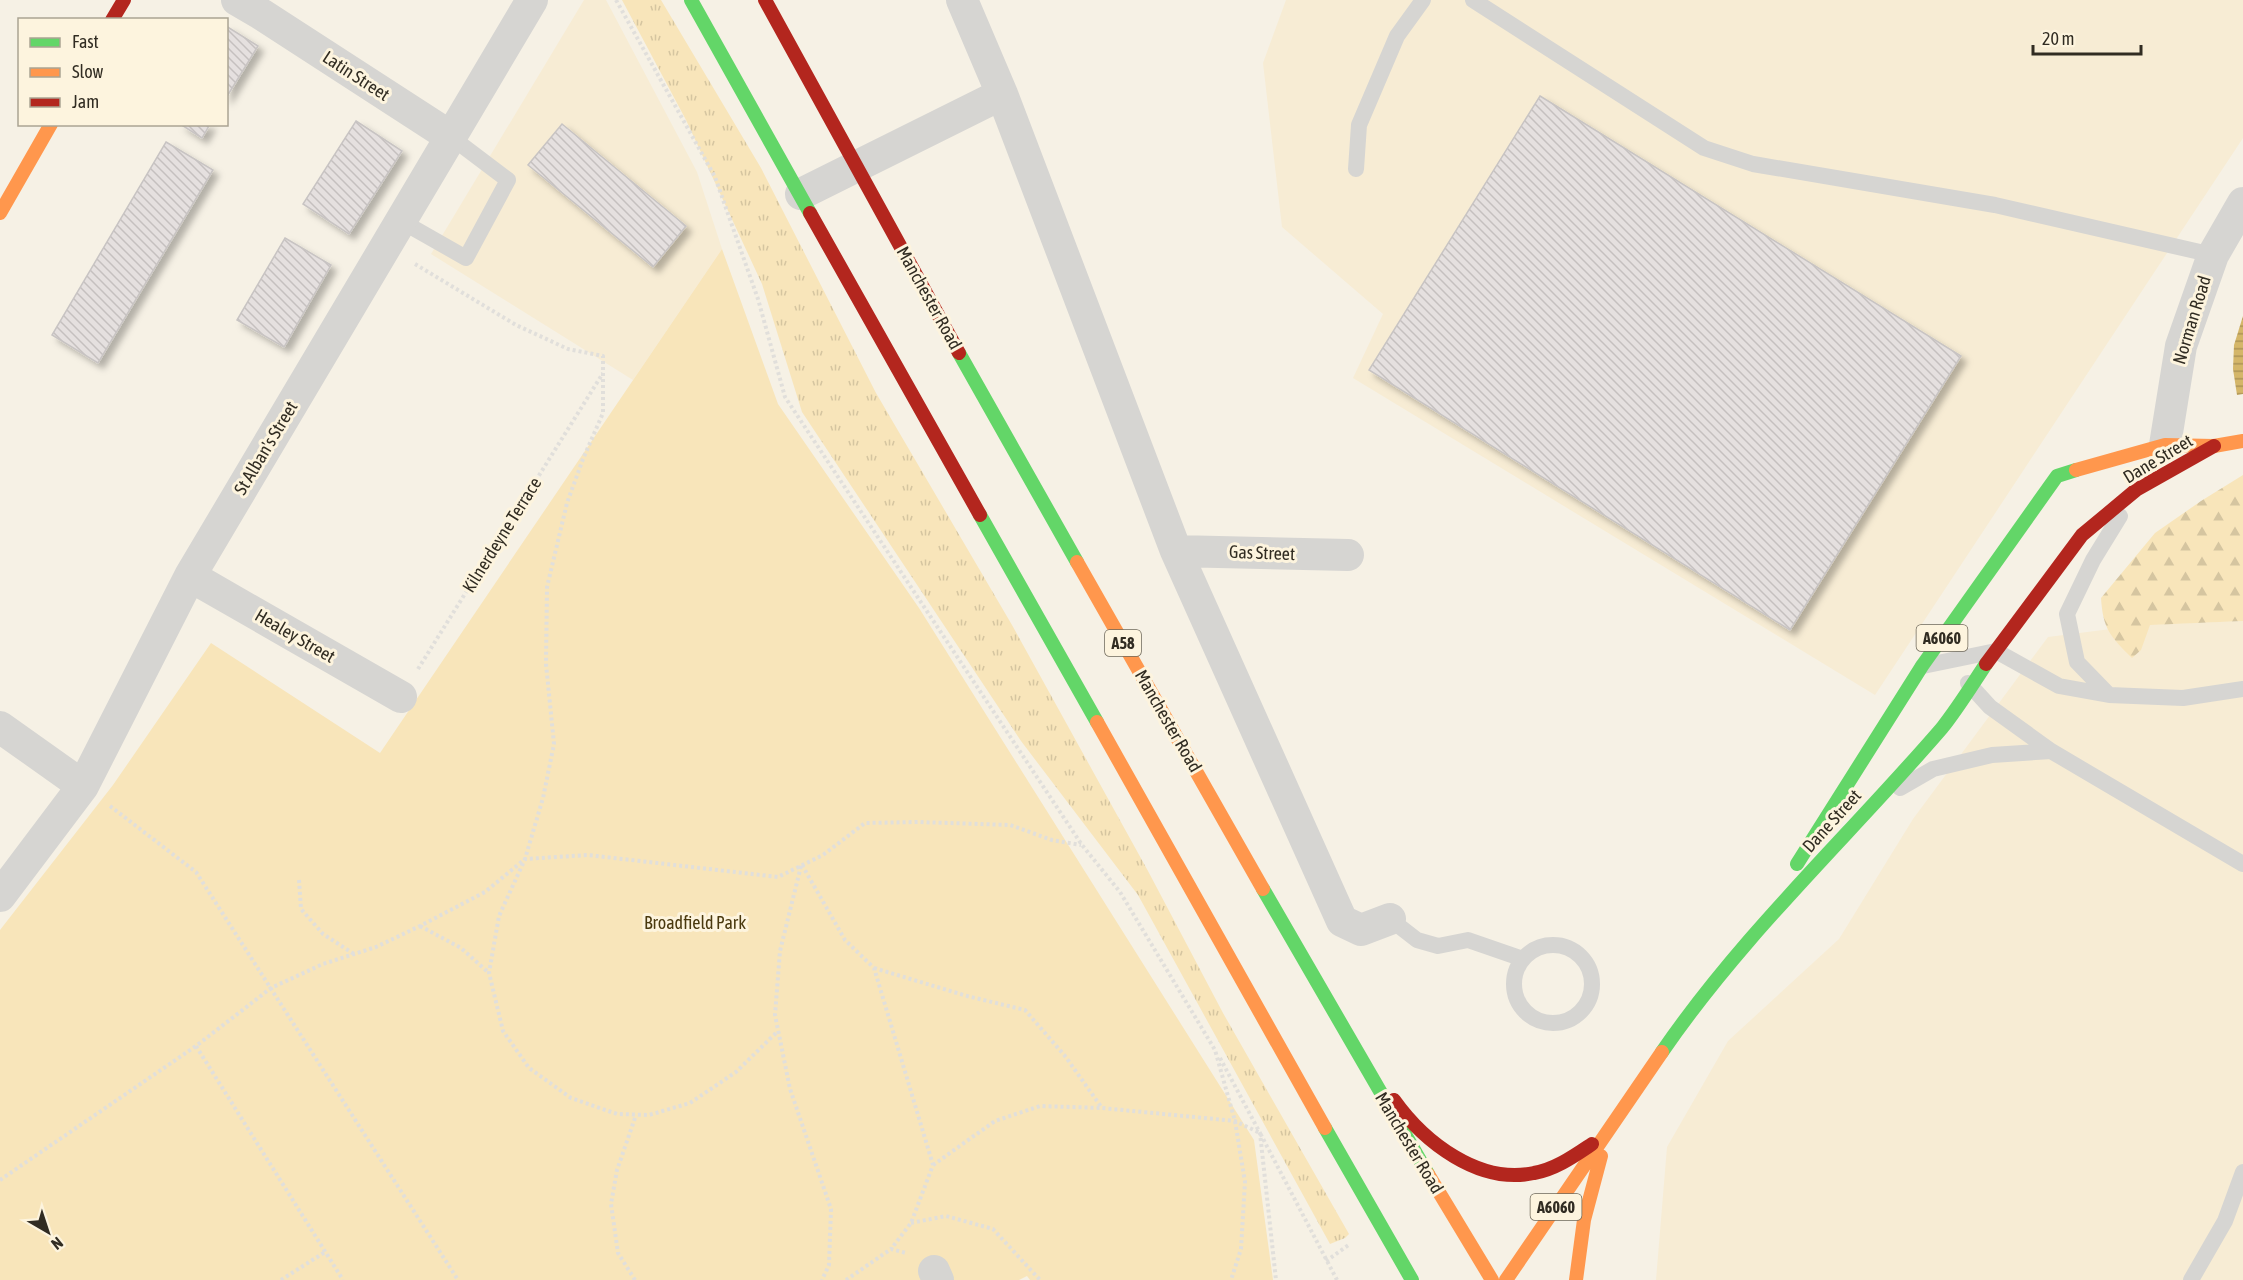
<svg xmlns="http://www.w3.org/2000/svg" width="2243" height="1280" font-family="'Asap Condensed',sans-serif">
<defs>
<pattern id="grass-tufts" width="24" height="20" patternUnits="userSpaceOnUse" patternTransform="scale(1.5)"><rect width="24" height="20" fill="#f8e5ba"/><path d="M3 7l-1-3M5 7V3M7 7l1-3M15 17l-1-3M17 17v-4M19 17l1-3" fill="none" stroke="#d5c5a0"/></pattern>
<pattern id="forest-firs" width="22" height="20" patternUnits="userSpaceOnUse" patternTransform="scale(1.5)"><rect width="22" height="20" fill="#f8e5ba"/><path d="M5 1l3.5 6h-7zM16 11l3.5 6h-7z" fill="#d5c5a0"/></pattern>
<pattern id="water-rules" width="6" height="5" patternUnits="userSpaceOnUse" patternTransform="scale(1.5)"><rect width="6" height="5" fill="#d4b669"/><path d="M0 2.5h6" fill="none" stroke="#ad9456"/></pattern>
<pattern id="building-back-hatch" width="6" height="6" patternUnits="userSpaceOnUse" patternTransform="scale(1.5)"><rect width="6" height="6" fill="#e5e0df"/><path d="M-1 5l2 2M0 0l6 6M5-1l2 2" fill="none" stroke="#c5c0bf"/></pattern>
<filter id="shadow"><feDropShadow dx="5.5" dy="5.5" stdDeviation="3" flood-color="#0004"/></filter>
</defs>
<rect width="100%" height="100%" fill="#f6f1e5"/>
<!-- built -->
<path fill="#f7ecd4" d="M584,0H606L697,172L722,249L633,380L431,254Z
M1286,0H2243V138L1875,695L1353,378L1383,314L1282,227L1263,63Z
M2243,621V1280H1656L1667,1147L1728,1041L1839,939L1913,819L2048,637L2142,625Z"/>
<!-- grass -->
<path fill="url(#grass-tufts)" d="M622,0H661L761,168L876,393L1012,625L1148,871L1223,1013L1349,1234L1345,1238L1330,1244L1138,895L1021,741L802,412L762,284L686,120Z"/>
<!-- forest -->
<path fill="url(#forest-firs)" d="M2243,475V621L2150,625L2141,650L2132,658C2110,636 2103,629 2101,598L2155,533L2201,501Z"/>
<!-- park -->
<path fill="#f8e5ba" d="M722,249L778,404L919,608L1254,1140L1273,1280H1030L1027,1276L1019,1280H0V930L113,785L211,643L380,753Z"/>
<!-- water -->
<path fill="url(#water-rules)" d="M2243,316V394L2237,395L2233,369L2234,345Z"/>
<!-- building -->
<path fill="url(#building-back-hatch)" stroke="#c8c4c3" stroke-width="1.5" filter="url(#shadow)" d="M226,26L258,46L226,98Z
M1540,96L1961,356L1790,630L1369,370Z
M356,121L402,151L349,234L303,204Z
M180,124H210L202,138Z
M562,124L686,226L653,267L528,165Z
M166,142L213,170L98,363L52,335Z
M285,238L331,265L284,347L237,320Z"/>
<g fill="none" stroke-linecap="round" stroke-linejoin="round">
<!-- path -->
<path stroke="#e1dfdb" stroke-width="4" stroke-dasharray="3 3" stroke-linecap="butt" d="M616,0L715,177L758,299L785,397L1082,845L1120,892L1215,1050L1235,1121L1245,1182L1241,1249L1231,1280
M415,264L516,325L568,349L603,356V413L583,459L567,503L547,587L546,664L554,744L543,798L525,859L499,916L489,973L503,1031L529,1068L571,1098L617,1114L649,1115L690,1103L736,1072L778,1031
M418,669L603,373
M110,806L196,872L458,1280
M802,865L845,940L874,968L933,1165L911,1223L891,1249
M801,866L780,951L775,1015L790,1089L831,1209L829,1265L822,1280
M299,880L301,909L323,934L354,954
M420,926L461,948L489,973
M874,968L967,996L1025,1010L1065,1056L1102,1108L1235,1121L1260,1133L1337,1280
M196,1046L343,1280
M1220,1058L1260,1133L1276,1280
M933,1165L995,1121L1040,1106L1101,1108
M0,1180L196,1046L271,988L323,964L376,947L420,926L485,892L525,859L588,855L778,877L823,855L865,823L918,822L1010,825L1052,840L1081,845
M911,1223L946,1216L993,1229L1040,1280
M1326,1261L1350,1244
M281,1280L325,1252
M635,1280L618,1253L611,1204L617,1170L636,1115
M846,1280L891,1249L906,1253"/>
<!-- lane -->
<path stroke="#d6d5d2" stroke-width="16" d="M1473,0L1704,148L1753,164L1995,205L2213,255
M1356,169L1359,125L1397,36L1423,0
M401,221L466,258L508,180L451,137
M2120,516L2093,560L2067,614L2077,662L2109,695L2183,698L2243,689
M1923,666L1996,651L2059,686L2109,695
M1968,683L1990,707L2051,751
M1900,788L1933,769L1992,755L2051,751L2243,864
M1390,919L1417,940L1438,946L1468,940L1523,959
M1514 984a39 39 0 1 1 78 0a39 39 0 1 1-78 0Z
M2191,1280L2225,1221L2243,1172"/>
<!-- street -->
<path stroke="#d6d5d2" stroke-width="32" d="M237,0L261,14L451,137
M962,0L1002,94L1176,551L1342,921L1361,930L1390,919
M801,194L1002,94
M2165,445L2181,346L2213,255L2243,203
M1176,551L1348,555
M190,576L401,697
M0,727L83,786
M0,896L83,786L190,576L532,0
M934,1271L938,1280"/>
<!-- fast -->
<path stroke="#63d668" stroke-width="14" d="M691,0L810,213
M959,353L1077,562
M980,515L1097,722
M1797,864L1922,666L2057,476L2076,470
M1263,889L1428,1174
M1662,1052C1743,934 1849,836 1942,728C1958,708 1972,685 1986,664
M1325,1128L1412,1280"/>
<!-- slow -->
<path stroke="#ff974d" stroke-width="14" d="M0,213L51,124
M2076,470L2165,445L2214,446L2243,441
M1077,562L1263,889
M1097,722L1325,1128
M1428,1174L1492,1280
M1506,1280L1662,1052
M1576,1280L1584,1220L1601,1156"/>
<!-- jam -->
<path stroke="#b3261e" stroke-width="14" d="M765,0L959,353
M112,20L124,0
M810,213L980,515
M1986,664L2082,535L2136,490L2214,446
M1394,1100C1424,1142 1479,1185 1534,1173C1556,1169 1574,1156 1592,1144"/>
</g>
<g text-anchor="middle" stroke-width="6" stroke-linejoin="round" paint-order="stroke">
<!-- shield labels -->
<g fill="#fdf4de" stroke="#6e685a" stroke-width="1.5">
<rect x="1916.5" y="625" width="51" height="26" rx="4.5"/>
<rect x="1105" y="630" width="36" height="26" rx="4.5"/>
<rect x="1530.5" y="1194" width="51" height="26" rx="4.5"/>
</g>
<g font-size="16" font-weight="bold" fill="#312c22">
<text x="1942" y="644">A6060</text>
<text x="1123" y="649">A58</text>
<text x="1556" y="1213">A6060</text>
</g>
<!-- street labels -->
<g font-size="18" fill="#312c22" stroke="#fdf4de">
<text transform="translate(356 76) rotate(33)" y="6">Latin Street</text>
<text transform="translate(929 298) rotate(61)" y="6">Manchester Road</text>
<text transform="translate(2192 320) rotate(-73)" y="6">Norman Road</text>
<text transform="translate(266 448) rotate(-59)" y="6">St Alban's Street</text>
<text transform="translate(2158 459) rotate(-31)" y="6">Dane Street</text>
<text transform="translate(502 535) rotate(-58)" y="6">Kilnerdeyne Terrace</text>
<text transform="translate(1262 553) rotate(2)" y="6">Gas Street</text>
<text transform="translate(295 636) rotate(30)" y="6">Healey Street</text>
<text transform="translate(1168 721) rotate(60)" y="6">Manchester Road</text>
<text transform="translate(1832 821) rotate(-48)" y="6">Dane Street</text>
<text transform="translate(1409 1143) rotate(59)" y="6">Manchester Road</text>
</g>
<!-- park labels -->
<g font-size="18" fill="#4a390e" stroke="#fdf4de">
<text x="695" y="929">Broadfield Park</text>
</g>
</g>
<!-- legend -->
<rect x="18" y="18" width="210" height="108" fill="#fdf4de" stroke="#aba493" stroke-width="1.5"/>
<rect x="30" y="38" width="30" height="9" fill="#63d668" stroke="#aba493" stroke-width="1.5"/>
<text x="72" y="48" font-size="18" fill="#312c22">Fast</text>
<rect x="30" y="68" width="30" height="9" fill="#ff974d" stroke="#aba493" stroke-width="1.5"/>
<text x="72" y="78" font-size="18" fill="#312c22">Slow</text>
<rect x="30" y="98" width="30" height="9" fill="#b3261e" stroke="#aba493" stroke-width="1.5"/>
<text x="72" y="108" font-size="18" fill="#312c22">Jam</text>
<!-- north arrow -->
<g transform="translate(48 1232) rotate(141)" stroke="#fdf4de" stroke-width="4.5" paint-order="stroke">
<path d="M0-4.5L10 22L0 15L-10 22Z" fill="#312c22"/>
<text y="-9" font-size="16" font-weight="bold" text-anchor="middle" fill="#312c22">N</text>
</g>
<!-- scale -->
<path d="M2033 45v9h108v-9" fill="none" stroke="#312c22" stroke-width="3"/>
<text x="2042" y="45" font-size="18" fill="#312c22" stroke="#fdf4de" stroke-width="4.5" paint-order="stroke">20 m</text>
</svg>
